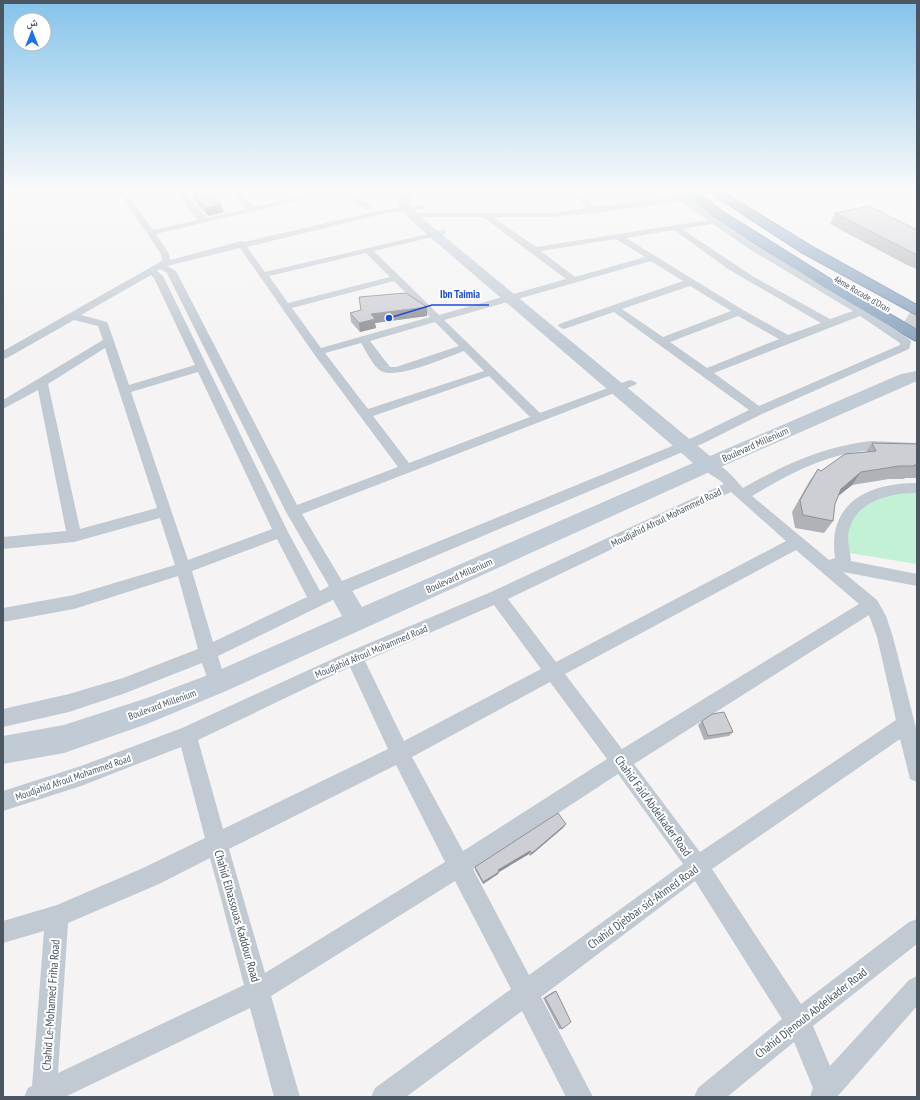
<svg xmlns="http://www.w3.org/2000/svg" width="920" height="1100" font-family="'PT Sans Narrow','Noto Naskh Arabic',sans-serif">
<rect width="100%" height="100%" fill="#f5f3f3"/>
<!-- green -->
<path fill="#c3f1d5" d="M917,491V564L843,552L850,520L873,498Z"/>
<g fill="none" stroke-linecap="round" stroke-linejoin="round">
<!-- motorway-tunnel -->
<path stroke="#caccce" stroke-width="16" stroke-dasharray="16 8" stroke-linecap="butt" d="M906,319L917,326"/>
<defs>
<path id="motorway" d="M685,192H698L720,210L832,280L917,330V341L912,339L822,286L712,216Z
M709,192H723L811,246L917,305V315L801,252Z"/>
</defs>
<!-- motorway casing -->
<use href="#motorway" stroke="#7690ad" stroke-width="2"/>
<!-- minor -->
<path fill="#c1cad2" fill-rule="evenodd" d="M119,192H126L153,230L198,220L176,192H184L206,218L246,209L231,192H239L254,207L318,192H333L156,234L169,254L170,260L241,241L244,242L382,210L423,205V209H420L382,214L247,247L265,272L445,230V234L374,251L439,315L566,279L483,217H412L408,215L409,213H552L587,208L572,192H580L595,207L673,197L666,192H676L686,196L757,246L890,325L910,340L911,342L909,349L762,414L704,443L345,594L218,656L226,683L223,689L217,691L211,689L202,663L123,694L69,712L3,727V709L69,694L123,678L198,649L178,576L74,609L3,622V608L74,595L175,565L160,518L74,542L3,549V537L66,531L38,390L3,409V400L103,340L98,326L74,320L7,358L3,359V351L160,262L162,259L161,254ZM680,201L708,220L536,247L493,217H552L594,213ZM713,224L751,250L853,311L830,319L754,277L682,229ZM674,230L728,269L821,323L788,335L743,310L626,238ZM616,239L645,257L575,277L541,251ZM240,248L314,354L398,467L297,505L176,271L167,266ZM366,253L390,277L288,303L269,276ZM651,261L683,281L559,324L558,326L563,329L567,328L614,312L749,410L694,437L342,581L302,514L635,385L637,383L631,380L627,381L540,413L444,320ZM160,269L167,273L286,512L329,586L320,591L288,532L163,276L157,271ZM151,275L154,278L195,365L129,385L108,324L107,322L81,315ZM394,281L430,317L321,348L292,308ZM690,286L731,311L663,337L622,309ZM738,316L779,339L707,368L670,342ZM860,316L900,343V345L759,406L714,373ZM435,322L459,346L396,367H390L370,341ZM361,343C366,351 373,366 381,371C396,380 447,357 464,351L484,371L368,409L325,353ZM105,348L157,508L80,529L48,384ZM198,372L272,529L188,560L131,392ZM489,376L530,417L409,463L373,416ZM277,539L307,597L213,642L192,571Z
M342,192H351L373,208L366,210Z
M871,441L917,443V451C849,444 809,462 752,496L829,560L835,558C827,503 868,483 917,483V493C888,493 852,502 848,536C848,544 850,553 851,561L917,574V586L843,572L877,600L886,616L893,637L917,732V782L910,779L900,739L712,869L801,1004L909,922L917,919V944L813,1026L830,1066L909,980L917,976V1006L837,1097H810L813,1088L794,1042L727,1097H694L698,1088L782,1019L695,881L541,997L593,1097H566L522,1011L406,1097H371L375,1088L511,989L455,881L271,996L300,1097H274L250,1008L65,1097H24L28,1088L32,1086L44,931L3,943V921L57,905L143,868L205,838L181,747L81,786L3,811V791L81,766L182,728L348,652L491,592L724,484C717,477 705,473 700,465L702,462C718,457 734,478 743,488C786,464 822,447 871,441ZM731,492L786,541L556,662L508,599ZM796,550L859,604L622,749L565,674ZM494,605L541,669L404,741L365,661ZM869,615L877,637L896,720L700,852L634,764ZM350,667L388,749L223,829L198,740ZM550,682L607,759L463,851L412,757ZM396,765L445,862L265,973L229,849ZM618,774L683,864L529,975L473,869ZM210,858L244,985L58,1073L68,923L159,884Z"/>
<!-- secondary -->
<path fill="#c1cbd6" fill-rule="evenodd" d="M400,192H412L410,203L416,213L710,456L901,374L917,371V381L714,470L226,691L147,724L64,753L3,764V736L64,725L147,698L208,675L342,616L327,589L331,582L339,580L347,582L362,607L693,463L408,218L398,203Z"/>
<!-- motorway -->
<use href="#motorway" fill="#8ba5c1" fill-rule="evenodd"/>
</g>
<!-- wall -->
<path fill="#b0b2b7" d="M192,193L224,212L208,216L194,201Z
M835,213L917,230V269L907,265L830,224Z
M359,297L427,316L375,323L376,328L360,332L351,322L350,313L361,310Z
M917,442V478H905L904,479H889L852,485L838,496L835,504L833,521L824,533L795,528L792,512L809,482L818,469L821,471L866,452L872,443L916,444Z
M702,721L733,732L729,736L704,740L698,725Z
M564,827L530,856L529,854L499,872L498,874L483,884L475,870V867Z
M554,991H556L562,1029H559L543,998Z"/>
<!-- shaded-wall -->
<path fill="#909195" d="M221,204L224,212L208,216L205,208Z
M427,307V316L375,323L376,328L360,332L359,323L371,314Z
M861,472L852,485L832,501L841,489Z
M566,824L564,827L530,856L532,853Z
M530,851L529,854L499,872L498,874L483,884V882L498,870Z"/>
<!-- building -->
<path fill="#cdcfd5" stroke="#909195" d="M193,192H210L221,204L205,208L192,193Z
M869,206L917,230V255L835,213Z
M406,293L427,307L371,314L375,319L359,323L350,313L361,310L359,297Z
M872,443L917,444V465H914V466H899L861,472L841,489L835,504L833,521L803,515L800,500L818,469L821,471L845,454L876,451Z
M724,712L733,732L708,736L702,721L712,714Z
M558,813L566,824L532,853L530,851L498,870L499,872L483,882L475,867Z
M556,991L571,1022L562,1029L545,998Z"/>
<!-- sky -->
<linearGradient id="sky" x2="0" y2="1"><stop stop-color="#85c3ea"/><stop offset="0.55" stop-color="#fafafa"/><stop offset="1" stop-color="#fafafa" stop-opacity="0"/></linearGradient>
<rect width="920" height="346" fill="url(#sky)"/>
<g text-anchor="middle" stroke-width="4" stroke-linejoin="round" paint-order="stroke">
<!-- far-street labels -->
<g font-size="9" fill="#4a5661" stroke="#fff">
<text transform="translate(862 294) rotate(30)" y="3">4ème Rocade d'Oran</text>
</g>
<!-- street labels -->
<g font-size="10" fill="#4a5661" stroke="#fff">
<text transform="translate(755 444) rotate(-24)" y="4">Boulevard Millenium</text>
<text transform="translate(666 517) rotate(-26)" y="4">Moudjahid Afroul Mohammed Road</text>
<text transform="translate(459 575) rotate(-24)" y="4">Boulevard Millenium</text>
<text transform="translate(371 651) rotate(-23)" y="4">Moudjahid Afroul Mohammed Road</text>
<text transform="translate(162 704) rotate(-20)" y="4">Boulevard Millenium</text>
<text transform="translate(73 777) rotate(-19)" y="4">Moudjahid Afroul Mohammed Road</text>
</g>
<!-- near-street labels -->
<g font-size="12" fill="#4a5661" stroke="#fff">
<text transform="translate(653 806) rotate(54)" y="4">Chahid Faid Abdelkader Road</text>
<text transform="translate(643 907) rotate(-36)" y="4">Chahid Djebbar sid-Ahmed Road</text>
<text transform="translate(237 916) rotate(74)" y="4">Chahid Elhassouas Kaddour Road</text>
<text transform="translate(51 1005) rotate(-86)" y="4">Chahid Le-Mohamed Friha Road</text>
<text transform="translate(811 1013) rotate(-38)" y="4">Chahid Djenoub Abdelkader Road</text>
</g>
</g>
<!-- callouts -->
<path fill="none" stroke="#1d4ed8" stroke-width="1.5" d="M389 318L432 305H489"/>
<circle fill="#1d4ed8" stroke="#fff" stroke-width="1.5" cx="389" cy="318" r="4"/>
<g font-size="11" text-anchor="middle" font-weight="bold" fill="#1d4ed8" stroke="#fff" stroke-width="4" stroke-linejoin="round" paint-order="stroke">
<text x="460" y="298">Ibn Taimia</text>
</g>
<!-- border -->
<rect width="920" height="1100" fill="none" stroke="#4a5661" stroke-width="8"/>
<!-- north arrow -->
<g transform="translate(32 32)"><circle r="19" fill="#ffffff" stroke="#b7bbc0"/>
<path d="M0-3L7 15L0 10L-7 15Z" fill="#1a73e8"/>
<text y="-6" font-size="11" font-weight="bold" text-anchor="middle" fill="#4a5661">ش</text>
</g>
</svg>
